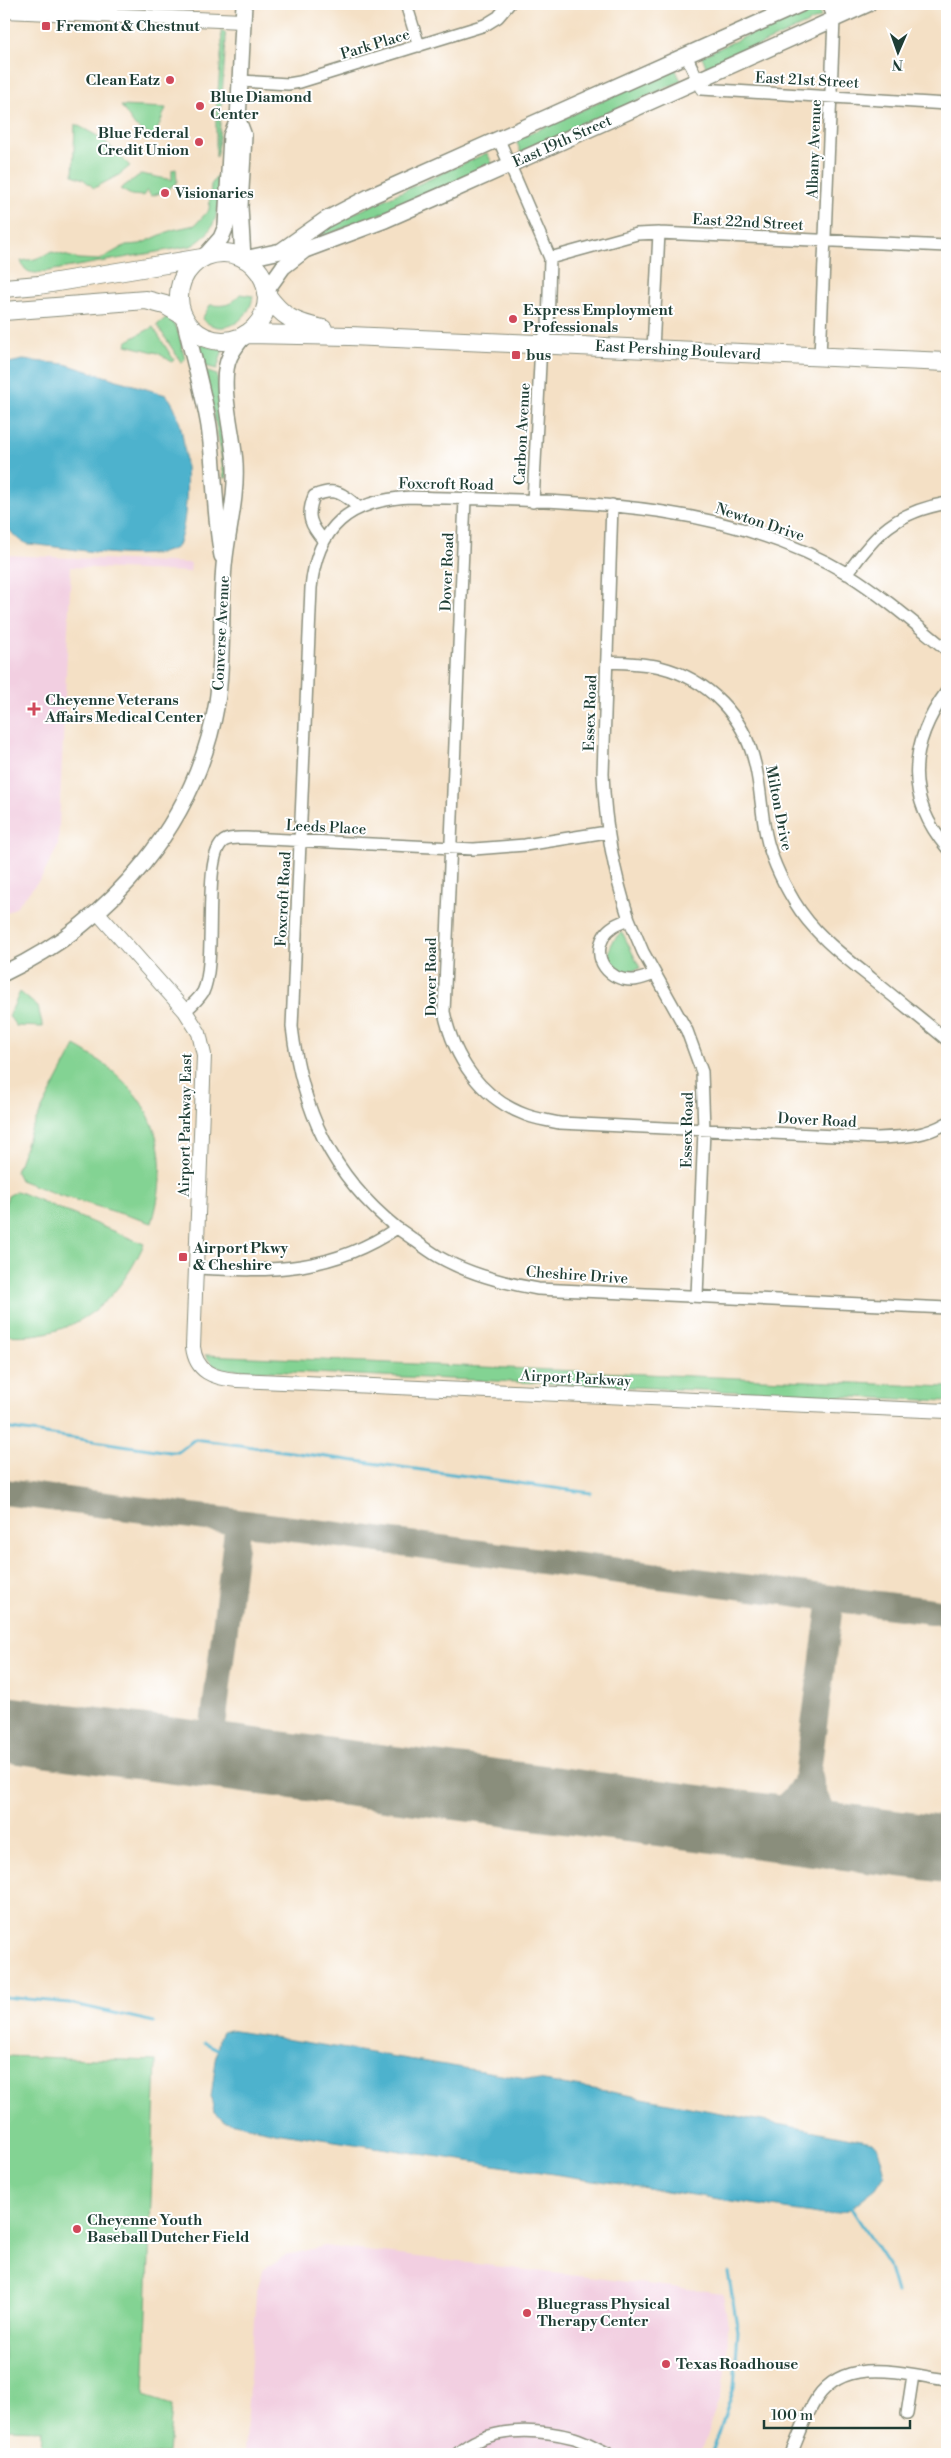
<svg xmlns="http://www.w3.org/2000/svg" width="951" height="2458" font-family="'Libre Bodoni',serif">
<rect width="100%" height="100%" fill="#fff"/>
<filter id="ink" filterUnits="userSpaceOnUse"><feTurbulence type="fractalNoise" baseFrequency=".02" numOctaves="2"/><feDisplacementMap in="SourceGraphic" scale="10" xChannelSelector="R" yChannelSelector="G"/><feConvolveMatrix kernelMatrix="1 2 1 2 8 2 1 2 1" color-interpolation-filters="sRGB"/></filter>
<filter id="wash" filterUnits="userSpaceOnUse"><feTurbulence type="fractalNoise" baseFrequency=".0096" numOctaves="4" result="noise"/><feDisplacementMap in="SourceGraphic" scale="20" xChannelSelector="R" yChannelSelector="G"/><feGaussianBlur stdDeviation="1.12" result="paint"/><feColorMatrix in="noise" values="0 0 0 0 0 0 0 0 0 0 0 0 0 0 0 0 0 1.4 0 .05"/><feComposite in="paint" operator="in"/></filter>
<g filter="url(#wash)">
<rect width="100%" height="100%" fill="#f4e0c5"/>
<!-- built -->
<path fill="#f2cfe1" d="M4,555L191,563L190,572L71,567L58,846L42,877L16,907L4,915Z
M324,2246L723,2293L728,2325L727,2364L720,2397L700,2454H244L256,2294L263,2270L284,2256Z"/>
<!-- green -->
<path fill="#83d393" stroke="#518864" d="M815,5L821,17L707,69L702,56Z
M221,30L225,33L226,39L218,152L216,157V115L222,44Z
M675,68L681,81L521,153L516,140Z
M121,106L166,108L154,138L135,126Z
M75,124L103,139L130,166L119,175L94,188L83,179L73,175Z
M487,153L493,165L388,211L323,236L321,232L355,213Z
M176,169L177,182C169,189 162,193 151,196L147,190L143,196L131,195L120,189L141,174L172,180V170Z
M217,176C221,205 219,231 191,246L37,273C28,273 24,270 21,261L35,259L52,252L79,259L99,260L126,245L140,244L172,230L195,225L209,210L211,185Z
M240,294L253,296C250,321 222,338 202,319L210,305C225,306 231,306 240,294Z
M167,317C180,326 181,346 185,360L181,362L157,325Z
M153,327L174,360L172,362L158,353L126,345L127,341Z
M197,342L209,347L223,349L217,369L201,365Z
M205,371L217,375L227,478H224L220,446Z
M622,932L640,968C612,981 597,951 622,932Z
M20,992L38,1007L43,1027L16,1026L9,1016Z
M75,1046C148,1086 176,1141 152,1223L59,1195L20,1180L16,1172L31,1130Z
M17,1191L144,1244C117,1304 72,1341 4,1335V1207L8,1196Z
M205,1355L947,1387V1401L222,1369L213,1365Z
M4,2056L156,2061L144,2396L172,2405L168,2454H41L42,2430L4,2429Z"/>
<!-- water -->
<path fill="#4eb2cd" stroke="#367880" d="M23,360L65,364L166,395C190,416 192,519 177,547C152,565 61,546 27,544C15,539 11,532 4,522V364Z
M229,2030L606,2091L872,2142L878,2149L885,2174L876,2188L848,2210L825,2215L275,2132L225,2121L214,2112L211,2097L219,2038L222,2032Z"/>
<g fill="none" stroke-linecap="round" stroke-linejoin="round">
<!-- stream -->
<path stroke="#4eb2cd" stroke-width="3" d="M4,1428L170,1452H178L195,1439L591,1493
M4,1997L69,2003L154,2022
M205,2043L217,2049
M851,2208L888,2265L896,2293
M712,2454L734,2387L738,2331L728,2272"/>
<!-- taxiway -->
<path stroke="#8a8e7c" stroke-width="26" d="M4,1492L947,1613
M238,1522L212,1734C216,1752 226,1755 243,1760
M810,1777C814,1812 837,1829 868,1840
M736,1823C767,1819 793,1810 806,1779
M800,1831L831,1598"/>
<!-- runway -->
<path stroke="#8a8e7c" stroke-width="66" d="M4,1729L947,1850"/>
</g>
</g>
<g filter="url(#ink)">
<g fill="none" stroke-linecap="round" stroke-linejoin="round">
<defs>
<path id="minor" d="M406,4L419,46
M686,55L702,89L947,104
M241,81L288,84L300,82L485,25L498,17L509,4
M499,140L550,258L548,329L541,344L533,502
M550,258L637,234L659,233L947,246
M653,349L659,233
M820,357L834,19L828,4
M465,499L444,1012C454,1058 480,1098 526,1115C537,1119 549,1121 560,1123L878,1138C904,1137 925,1136 947,1123
M612,505L603,774C605,825 613,871 629,919C620,923 609,926 604,936C591,959 609,981 633,980C640,980 648,976 655,974
M324,541C310,525 306,516 314,496C335,487 343,493 359,508
M847,574C876,533 896,512 947,503
M607,662C624,663 643,663 660,667C708,679 744,716 755,764C761,788 761,812 766,835C771,859 782,881 794,901C813,933 842,955 871,978C896,999 922,1019 947,1040
M947,691C909,743 904,797 947,848
M629,919L643,952L687,1031L702,1072L704,1130L697,1296
M185,1011C192,1005 198,1000 203,992C218,962 201,856 224,841C230,837 239,838 246,838L474,849L525,845L607,832
M397,1228C331,1175 302,1110 292,1027L311,588C317,526 350,500 411,497C558,502 717,496 848,574C883,596 915,624 947,650
M197,1268C273,1272 332,1272 397,1228C411,1237 424,1248 439,1257C469,1274 503,1283 538,1289L947,1308
M907,2414L913,2375
M457,2454C487,2426 536,2428 574,2438C585,2441 598,2449 609,2454
M791,2454C799,2436 806,2414 817,2398C846,2355 904,2374 947,2380"/>
<path id="tertiary" d="M4,11L243,21
M98,913L185,1011L199,1033L204,1055L193,1347C196,1372 213,1378 237,1380L947,1411"/>
<path id="secondary" d="M238,120L244,136L240,207L243,258
M205,256L221,238L226,226L231,136L238,120L244,4
M244,259L281,251L325,220L371,196L801,4
M266,291L283,267L305,250L385,220L449,192L868,4
M184,318C192,354 203,390 209,426C215,469 214,513 222,556
M4,973C112,922 197,822 217,702C224,656 220,611 224,566C227,532 237,499 235,464C234,435 217,382 230,356C234,348 240,341 245,334"/>
<path id="primary" d="M179 297a44 44 0 1 1 88 0a44 44 0 1 1-88 0Z
M4,288L39,285L202,258
M266,294C283,318 295,323 323,329
M4,311L146,300L165,305L182,315
M246,334L350,336L947,362"/>
</defs>
<!-- minor casing -->
<use href="#minor" stroke="#8a8e7c" stroke-width="14"/>
<!-- tertiary casing -->
<use href="#tertiary" stroke="#8a8e7c" stroke-width="16"/>
<!-- secondary casing -->
<use href="#secondary" stroke="#8a8e7c" stroke-width="18"/>
<!-- primary casing -->
<use href="#primary" stroke="#8a8e7c" stroke-width="20"/>
<!-- minor -->
<use href="#minor" stroke="#fff" stroke-width="11"/>
<!-- tertiary -->
<use href="#tertiary" stroke="#fff" stroke-width="14"/>
<!-- secondary -->
<use href="#secondary" stroke="#fff" stroke-width="15"/>
<!-- primary -->
<use href="#primary" stroke="#fff" stroke-width="18"/>
</g>
</g>
<!-- markers -->
<g fill="#d1495b" stroke="#fff" stroke-width="2">
<rect x="41" y="21" width="10" height="10" rx="2.5"/>
<circle cx="170" cy="80" r="5"/>
<circle cx="200" cy="106" r="5"/>
<circle cx="199" cy="142" r="5"/>
<circle cx="165" cy="193" r="5"/>
<circle cx="513" cy="319" r="5"/>
<rect x="511" y="350" width="10" height="10" rx="2.5"/>
<path d="M31.5 701.5h5v5h5v5h-5v5h-5v-5h-5v-5h5z"/>
<rect x="178" y="1252" width="10" height="10" rx="2.5"/>
<circle cx="77" cy="2229" r="5"/>
<circle cx="527" cy="2313" r="5"/>
<circle cx="666" cy="2364" r="5"/>
</g>
<g text-anchor="middle" stroke-width="4" stroke-linejoin="round" paint-order="stroke">
<!-- poi labels -->
<g font-size="15" font-weight="bold" fill="#1f3d34" stroke="#fff" text-anchor="start">
<text x="56" y="31">Fremont &amp; Chestnut</text>
<text x="160" y="85" text-anchor="end">Clean Eatz</text>
<text x="210" y="102">Blue Diamond<tspan x="210" dy="17">Center</tspan></text>
<text x="189" y="138" text-anchor="end">Blue Federal<tspan x="189" dy="17">Credit Union</tspan></text>
<text x="175" y="198">Visionaries</text>
<text x="523" y="315">Express Employment<tspan x="523" dy="17">Professionals</tspan></text>
<text x="526" y="360">bus</text>
<text x="45" y="705">Cheyenne Veterans<tspan x="45" dy="17">Affairs Medical Center</tspan></text>
<text x="193" y="1253">Airport Pkwy<tspan x="193" dy="17">&amp; Cheshire</tspan></text>
<text x="87" y="2225">Cheyenne Youth<tspan x="87" dy="17">Baseball Dutcher Field</tspan></text>
<text x="537" y="2309">Bluegrass Physical<tspan x="537" dy="17">Therapy Center</tspan></text>
<text x="676" y="2369">Texas Roadhouse</text>
</g>
<!-- street labels -->
<g font-size="15" fill="#1f3d34" stroke="#fff">
<text transform="translate(375 44) rotate(-17)" y="5">Park Place</text>
<text transform="translate(807 80) rotate(3)" y="5">East 21st Street</text>
<text transform="translate(562 141) rotate(-24)" y="5">East 19th Street</text>
<text transform="translate(814 149) rotate(-88)" y="5">Albany Avenue</text>
<text transform="translate(748 222) rotate(3)" y="5">East 22nd Street</text>
<text transform="translate(678 350) rotate(3)" y="5">East Pershing Boulevard</text>
<text transform="translate(522 434) rotate(-87)" y="5">Carbon Avenue</text>
<text transform="translate(446 484) rotate(1)" y="5">Foxcroft Road</text>
<text transform="translate(760 522) rotate(18)" y="5">Newton Drive</text>
<text transform="translate(447 572) rotate(-88)" y="5">Dover Road</text>
<text transform="translate(221 633) rotate(-87)" y="5">Converse Avenue</text>
<text transform="translate(590 713) rotate(-88)" y="5">Essex Road</text>
<text transform="translate(779 808) rotate(79)" y="5">Milton Drive</text>
<text transform="translate(326 827) rotate(3)" y="5">Leeds Place</text>
<text transform="translate(283 899) rotate(-87)" y="5">Foxcroft Road</text>
<text transform="translate(431 977) rotate(-90)" y="5">Dover Road</text>
<text transform="translate(817 1120) rotate(3)" y="5">Dover Road</text>
<text transform="translate(185 1125) rotate(-89)" y="5">Airport Parkway East</text>
<text transform="translate(687 1130) rotate(-89)" y="5">Essex Road</text>
<text transform="translate(577 1275) rotate(4)" y="5">Cheshire Drive</text>
<text transform="translate(576 1378) rotate(3)" y="5">Airport Parkway</text>
</g>
</g>
<!-- margin -->
<rect width="951" height="2458" fill="none" stroke="#fff" stroke-width="20"/>
<!-- north arrow -->
<g transform="translate(898 52) rotate(182)" stroke="#ffffff" stroke-width="4" paint-order="stroke">
<path d="M0-4L9 19L0 12L-9 19Z" fill="#1f3d34"/>
<text y="-8" font-size="14" font-weight="bold" text-anchor="middle" fill="#1f3d34">N</text>
</g>
<!-- scale -->
<path d="M764 2420v8h146v-8" fill="none" stroke="#1f3d34" stroke-width="2.5"/>
<text x="771" y="2420" font-size="15" fill="#1f3d34" stroke="#ffffff" stroke-width="4" paint-order="stroke">100 m</text>
</svg>
